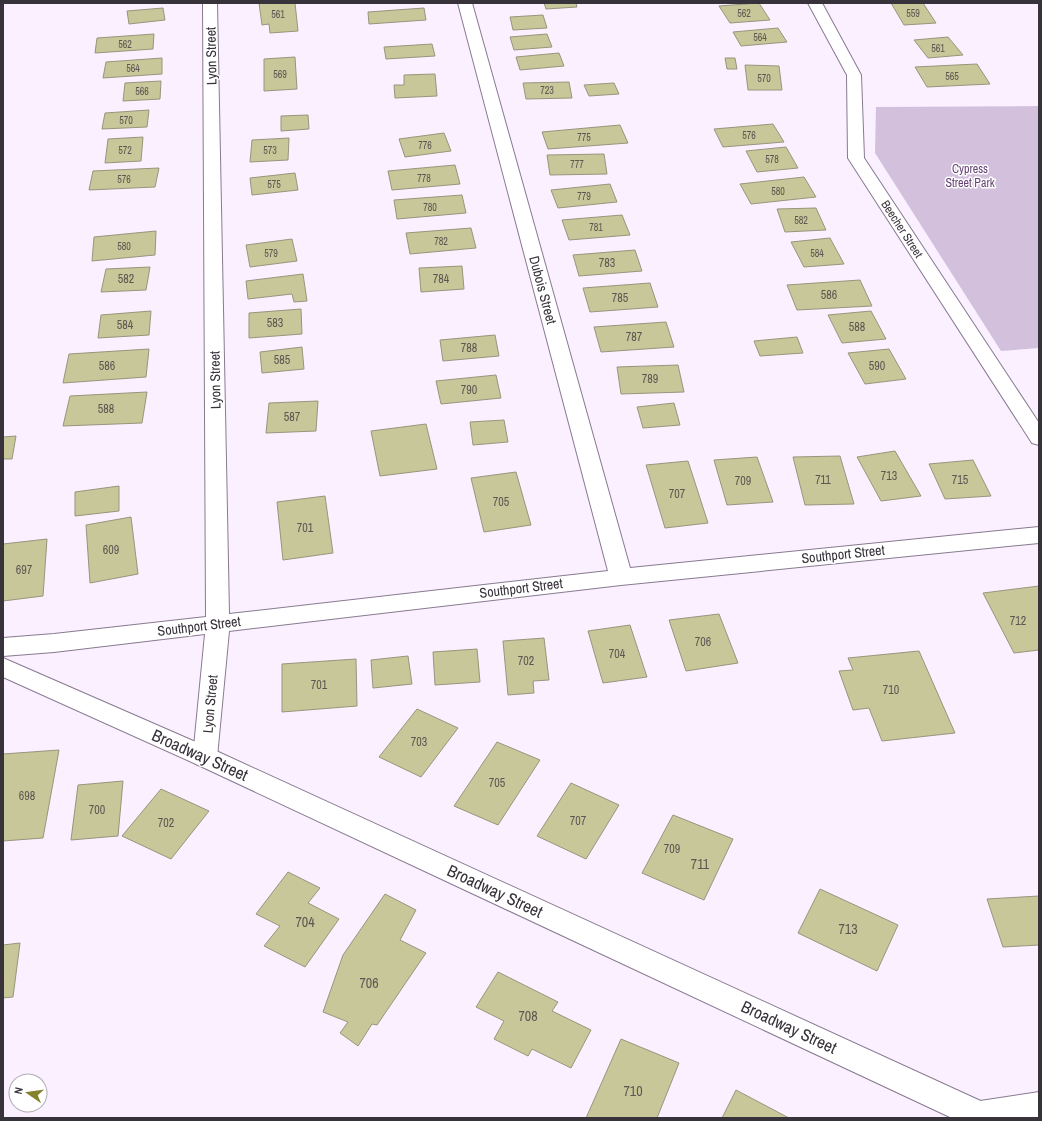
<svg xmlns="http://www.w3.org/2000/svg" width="1042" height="1121" font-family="'Archivo Narrow',sans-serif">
<rect width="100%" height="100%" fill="#faf0ff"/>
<!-- green -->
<path fill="#d3c0dc" d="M1039,106V348L1001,351L875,153L876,107Z"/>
<!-- building -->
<path fill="#c7c799" stroke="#95967c" d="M259,3H295L298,31L270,33L269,24L262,25Z
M544,3H576L577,7L546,9Z
M759,3L770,20L730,23L719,6Z
M891,3H923L936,23L904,25Z
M163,8L165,20L129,24L127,11Z
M424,8L426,20L369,24L368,12Z
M543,15L547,28L513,30L510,17Z
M778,28L787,42L741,46L733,32Z
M154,34L153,49L95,53L97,38Z
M547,34L552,47L514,50L510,37Z
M948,37L963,55L928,58L914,40Z
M432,44L435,56L386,59L384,47Z
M559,53L564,66L520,70L516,57Z
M295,57L297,89L264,91V59Z
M162,58V74L103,78L106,62Z
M725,58H735L737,69H727Z
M977,64L990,84L927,87L915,67Z
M745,65L779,66L782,90H748Z
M435,74L437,96L395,98L394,85H404V75Z
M161,81L160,99L123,101L125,83Z
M569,82L572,98L526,99L523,83Z
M614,83L619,94L589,96L584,85Z
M149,110L147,127L102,129L105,113Z
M308,115L309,129L281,131V116Z
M773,124L784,142L723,147L714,129Z
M620,125L628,143L548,149L542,132Z
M444,133L451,151L405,157L399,139Z
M143,137L141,161L105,163L108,139Z
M289,138L288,160L250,162L252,140Z
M786,147L798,168L757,172L746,151Z
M604,154L607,174L550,175L547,155Z
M455,165L460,184L392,190L388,171Z
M159,168L155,187L89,190L93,171Z
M295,173L298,190L252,195L250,178Z
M804,177L816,197L751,204L740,184Z
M610,184L617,202L558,208L551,190Z
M462,195L466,213L397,219L394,200Z
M816,208L826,230L785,232L777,209Z
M622,215L630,235L569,240L562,220Z
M471,228L476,248L410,254L406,233Z
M156,231L155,255L92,261L94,237Z
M830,238L844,264L804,267L791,242Z
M292,239L297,261L250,267L246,245Z
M635,250L642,271L579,276L573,255Z
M462,266L464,289L421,292L419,268Z
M150,267L146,290L101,292L106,269Z
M303,274L307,301L294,302L292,294L248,299L246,281Z
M860,280L872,306L797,310L787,285Z
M650,283L658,307L590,312L583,288Z
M301,309L302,334L249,338V313Z
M151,311L149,335L98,338L101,315Z
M871,311L886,339L842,343L828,315Z
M666,322L674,347L601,352L594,327Z
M495,335L499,356L443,361L440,340Z
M797,337L803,353L760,356L754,341Z
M302,347L304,369L262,373L260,352Z
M149,349L146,377L63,383L69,354Z
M889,349L906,379L865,384L848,353Z
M678,365L684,392L621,394L617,367Z
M496,375L501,398L441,404L436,381Z
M147,392L142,423L63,426L70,396Z
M318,401L316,431L266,433L269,403Z
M674,403L680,425L643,428L637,407Z
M504,420L508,442L473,445L470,422Z
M426,424L437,469L380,476L371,431Z
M16,436L12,459H3V437Z
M895,451L921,496L881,501L857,457Z
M840,456L854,504L805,505L793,457Z
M757,457L773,502L727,505L714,460Z
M973,460L991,496L945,499L929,464Z
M688,461L708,523L665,528L646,465Z
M516,472L531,525L484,532L471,478Z
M119,486V511L75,516V492Z
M325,496L333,553L283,560L277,502Z
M131,517L138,574L90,583L86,525Z
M47,539L43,596L3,601V544Z
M1039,586V650L1014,653L983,593Z
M719,614L738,663L686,671L669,620Z
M630,625L647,677L603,683L588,631Z
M544,638L549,680L533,681L534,693L508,695L503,641Z
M477,649L480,682L435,685L433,652Z
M919,651L955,733L882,741L869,708L853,710L839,671L853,670L848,658Z
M408,656L412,684L373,688L371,660Z
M356,659L357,706L282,712V664Z
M417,709L458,728L421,777L379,757Z
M497,742L540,760L498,825L454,806Z
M59,750L43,838L3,841V754Z
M123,781L118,836L71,840L78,785Z
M571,783L619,805L586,859L537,836Z
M161,789L209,811L171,859L122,836Z
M673,815L733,839L704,900L642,873Z
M288,872L320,888L308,903L339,919L305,967L264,946L280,926L256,914Z
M820,889L898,925L877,971L798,933Z
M385,894L416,910L400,940L426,953L377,1025L372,1024L358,1046L340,1033L348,1022L323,1012L343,955Z
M1039,896V945L1003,947L987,899Z
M20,943L13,997L3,998V945Z
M498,972L558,1002L552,1011L591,1030L571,1068L532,1049L528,1056L494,1039L504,1021L476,1007Z
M621,1039L679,1063L657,1118H586Z
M736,1090L789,1118H722Z"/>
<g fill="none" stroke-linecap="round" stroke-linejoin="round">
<defs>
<path id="minor" d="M203,3H217L229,614L608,571L458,3H472L630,568L1039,527V543L621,585L229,631L217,757L214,764L205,767L196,764L193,757L205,634L54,652L3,656V638L54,634L206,617Z
M808,3H822L861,75L864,158L1039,423V445L1032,443L848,158L847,75Z
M1039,1092V1118H966L965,1116L969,1106L980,1101Z"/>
<path id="tertiary" d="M3,658L214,750L996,1108L1000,1118H952L196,764L3,677Z"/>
</defs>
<!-- minor casing -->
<use href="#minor" stroke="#887a90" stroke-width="2"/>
<!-- tertiary casing -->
<use href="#tertiary" stroke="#887a90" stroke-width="2"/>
<!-- minor -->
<use href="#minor" fill="#fff" fill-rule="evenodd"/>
<!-- tertiary -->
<use href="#tertiary" fill="#fff" fill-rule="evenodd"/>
</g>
<g text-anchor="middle" stroke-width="3" stroke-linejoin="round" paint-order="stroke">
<!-- far-number labels -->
<g font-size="10" fill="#5c5752">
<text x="744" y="17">562</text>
<text x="913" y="17">559</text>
<text x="278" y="18">561</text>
<text x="760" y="41">564</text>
<text x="125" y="48">562</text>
<text x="938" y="52">561</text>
<text x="133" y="72">564</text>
<text x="280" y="78">569</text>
<text x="952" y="80">565</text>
<text x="764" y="82">570</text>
<text x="547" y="94">723</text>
<text x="142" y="95">566</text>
<text x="126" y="124">570</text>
<text x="749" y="139">576</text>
<text x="584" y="141">775</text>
<text x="425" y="149">776</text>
<text x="125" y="154">572</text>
<text x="270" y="154">573</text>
<text x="772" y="163">578</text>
<text x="577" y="168">777</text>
<text x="424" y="182">778</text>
<text x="124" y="183">576</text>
<text x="274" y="188">575</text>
<text x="778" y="195">580</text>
<text x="584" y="200">779</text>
<text x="430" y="211">780</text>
<text x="801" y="224">582</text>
<text x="596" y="231">781</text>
<text x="441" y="245">782</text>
<text x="124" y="250">580</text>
<text x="271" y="257">579</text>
<text x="817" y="257">584</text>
</g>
<!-- far-park labels -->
<g font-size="12" fill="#664377" stroke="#fff">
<text x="970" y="173">Cypress<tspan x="970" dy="14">Street Park</tspan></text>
</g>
<!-- far-street labels -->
<g font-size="12" fill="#38323b" stroke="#fff">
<text transform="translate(902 229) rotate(57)" y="4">Beecher Street</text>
</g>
<!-- number labels -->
<g font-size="12" fill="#5c5752">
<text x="607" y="267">783</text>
<text x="126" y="283">582</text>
<text x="441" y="283">784</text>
<text x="829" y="299">586</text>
<text x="620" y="302">785</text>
<text x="275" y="327">583</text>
<text x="125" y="329">584</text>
<text x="857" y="331">588</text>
<text x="634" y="341">787</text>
<text x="469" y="352">788</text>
<text x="282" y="364">585</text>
<text x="107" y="370">586</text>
<text x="877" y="370">590</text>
<text x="650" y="383">789</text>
<text x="469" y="394">790</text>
<text x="106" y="413">588</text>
<text x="292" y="421">587</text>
<text x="889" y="480">713</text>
<text x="823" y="484">711</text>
<text x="960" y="484">715</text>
<text x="743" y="485">709</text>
<text x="677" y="498">707</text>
<text x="501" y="506">705</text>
<text x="305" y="532">701</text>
<text x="111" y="554">609</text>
<text x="24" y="574">697</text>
<text x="1018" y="625">712</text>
<text x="703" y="646">706</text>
<text x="617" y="658">704</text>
<text x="526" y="665">702</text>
<text x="319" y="689">701</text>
<text x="891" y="694">710</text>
<text x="419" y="746">703</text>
<text x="497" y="787">705</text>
<text x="27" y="800">698</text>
<text x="97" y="814">700</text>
<text x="578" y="825">707</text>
<text x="166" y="827">702</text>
<text x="672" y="853">709</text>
</g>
<!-- street labels -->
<g font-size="14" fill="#38323b" stroke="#fff">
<text transform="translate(211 56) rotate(-91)" y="5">Lyon Street</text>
<text transform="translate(543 290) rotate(75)" y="5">Dubois Street</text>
<text transform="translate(215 380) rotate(-91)" y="5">Lyon Street</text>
<text transform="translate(843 554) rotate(-6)" y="5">Southport Street</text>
<text transform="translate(521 588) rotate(-7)" y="5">Southport Street</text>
<text transform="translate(199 626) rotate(-7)" y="5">Southport Street</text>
<text transform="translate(210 704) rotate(-85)" y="5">Lyon Street</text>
</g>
<!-- near-number labels -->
<g font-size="14" fill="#5c5752">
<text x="700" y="869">711</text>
<text x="305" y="927">704</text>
<text x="848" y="934">713</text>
<text x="369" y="988">706</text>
<text x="528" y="1021">708</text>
<text x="633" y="1096">710</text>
</g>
<!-- near-street labels -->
<g font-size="17" fill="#38323b" stroke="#fff">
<text transform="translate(200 755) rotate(24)" y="6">Broadway Street</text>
<text transform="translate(495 891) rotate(25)" y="6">Broadway Street</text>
<text transform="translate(789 1027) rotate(25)" y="6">Broadway Street</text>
</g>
</g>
<!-- border -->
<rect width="1042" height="1121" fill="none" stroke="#38323b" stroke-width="8"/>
<!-- north arrow -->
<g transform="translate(28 1093) rotate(283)"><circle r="19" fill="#ffffff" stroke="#afadb1"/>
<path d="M0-3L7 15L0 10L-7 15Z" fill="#84822b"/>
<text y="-6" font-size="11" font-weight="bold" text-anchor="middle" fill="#38323b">N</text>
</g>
</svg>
